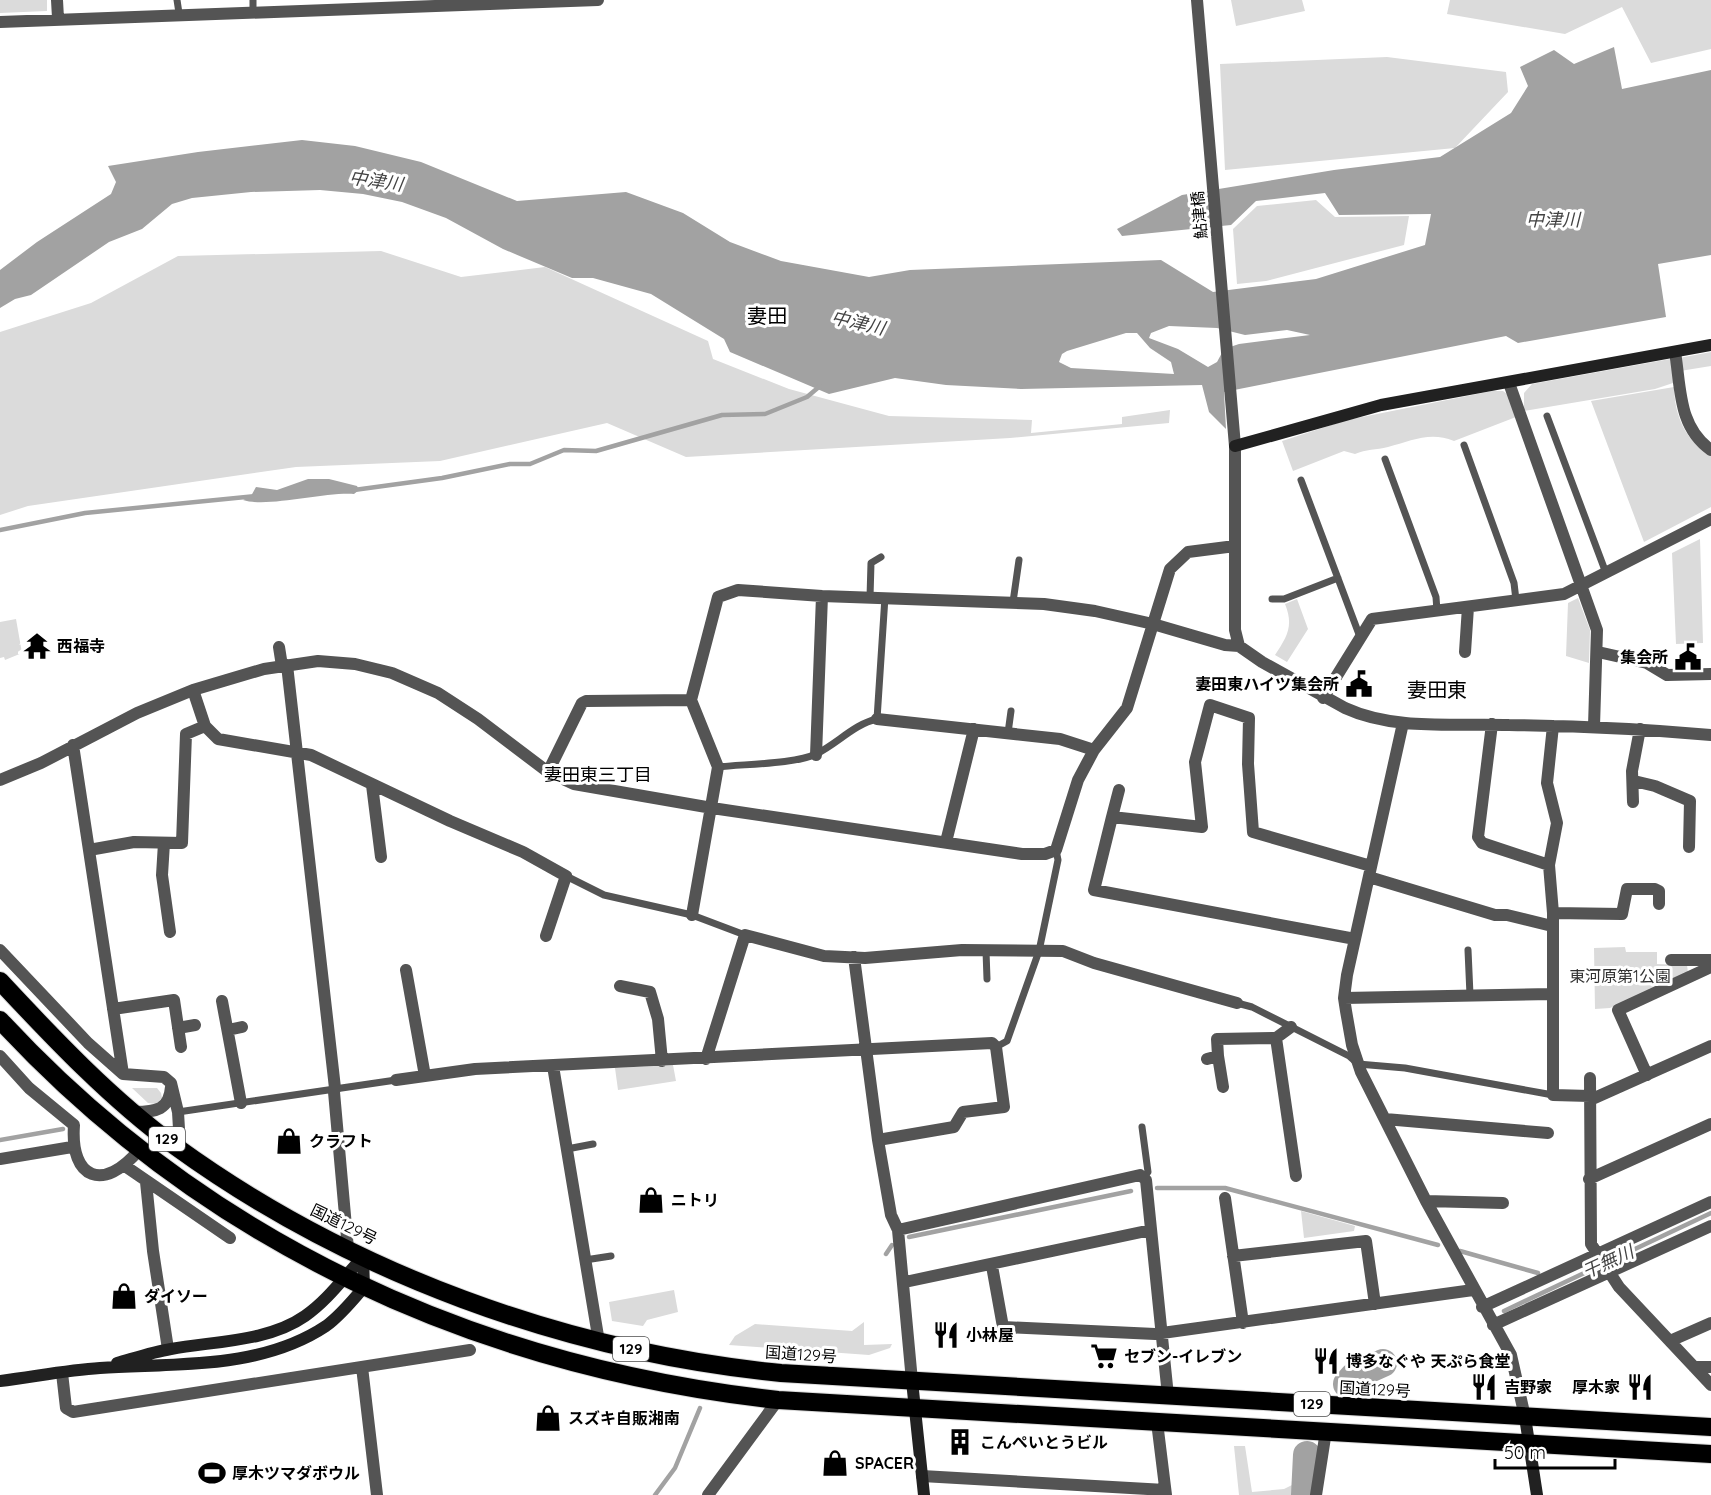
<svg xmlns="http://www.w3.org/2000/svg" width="1711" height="1495" font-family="Quicksand,'Noto Sans JP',sans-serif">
<rect width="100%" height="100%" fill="#fff"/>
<!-- green -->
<path fill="#dbdbdb" d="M0,0H47V11L0,13Z
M1231,0H1302L1305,11L1236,26Z
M1450,0H1711V49L1651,63L1622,7L1565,34L1447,14Z
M1387,57L1506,72L1508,92L1455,148L1225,170L1220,64Z
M1316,200L1335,217L1409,216L1404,245L1266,281L1237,284L1233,229L1257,206Z
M381,251L461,277L545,267L708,341L713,359L789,389L889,416L1032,420L1031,433L1122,424V417L1170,410L1169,423L1010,438L686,457L607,423L440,461L296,467L28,506L0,515V332L91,303L178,256Z
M1711,352V366L1680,371L1679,358Z
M1670,359L1676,382L1655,389L1524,411V393L1532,384Z
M1674,387C1675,417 1685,440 1711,456V507L1644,542L1591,401Z
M1492,391H1503L1511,397L1516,417L1454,441C1430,431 1411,441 1388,447C1376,450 1366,449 1355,454L1344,451L1293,471L1282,441L1347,420Z
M1700,539L1703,643L1676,644L1672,553Z
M1578,598L1590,630L1589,663L1566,656L1568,603Z
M1297,599L1308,629L1287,662L1275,655C1287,637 1294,626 1285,604Z
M16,619L22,653L5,660L4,657L0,658V622Z
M1625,947L1626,952H1657V964L1687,965L1688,973L1610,1008L1595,1009L1594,948Z
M673,1065L676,1081L618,1090L615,1068Z
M132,1088H157L161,1093L162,1098L156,1104L148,1103Z
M1301,1211L1355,1226L1354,1231L1304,1238Z
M674,1290L678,1312L647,1320L643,1326L612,1321L609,1302Z
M864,1322V1345L892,1344L890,1348L869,1355L729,1345L735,1336L755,1324L852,1331Z
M1234,1446H1245L1252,1492L1284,1489L1298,1482L1297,1495H1239Z"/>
<!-- water -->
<path fill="#a2a2a2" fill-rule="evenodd" d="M1614,47L1622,89L1711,70V255L1658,264L1666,317L1518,343L1506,336L1224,392L1226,429L1209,412L1202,385L1021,389L946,385L895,378L829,394L730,352L724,339L651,294L593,278H572L503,249L446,218L402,202L363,194L320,190L251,192L192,198L172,204L142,229L109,242L31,295L15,299L0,308V270L37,242L111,194L116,182L108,166L198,152L302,140L355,146L421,162L517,201L626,192L683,213L730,242L781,261L869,277L910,270L1161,260L1213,292L1316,279L1425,245L1431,214L1339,215L1325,193L1256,201L1231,225L1122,236L1117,229L1182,195L1334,170L1440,157L1511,113L1528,86L1520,67L1554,50L1574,64ZM1169,326L1217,328L1245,335L1287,330L1310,335L1239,344L1224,349L1217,362L1208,367L1178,349L1149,338L1151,333ZM1126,333H1137L1150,348L1171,362L1174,374L1071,368L1059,362L1062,354L1067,351Z
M308,479H329L357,486L359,490L354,494C323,492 267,508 243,500L251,496L256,487L277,490Z"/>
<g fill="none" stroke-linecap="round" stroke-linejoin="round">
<!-- stream -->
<path stroke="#a2a2a2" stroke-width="4.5" d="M354,490L442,478L510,464H530L564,450L596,451L722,415L765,414L807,397L820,386
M0,530L85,513L256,496
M0,1140L63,1129
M1157,1188H1225L1438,1245
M909,1237L1131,1191
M1460,1251L1538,1273
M886,1254L892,1245
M1504,1311L1711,1213
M655,1495L675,1468L700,1408"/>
<!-- river -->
<path stroke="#a2a2a2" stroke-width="28" d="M1347,1384L1354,1376L1383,1363
M1305,1495L1307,1455"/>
<defs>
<path id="highway" d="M0,981C54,1039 111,1099 175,1146C350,1273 566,1352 781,1373L1711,1427
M0,1020C207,1244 478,1367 778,1400L1711,1454"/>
</defs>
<!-- highway casing -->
<use href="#highway" stroke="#dbdbdb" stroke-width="20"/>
<!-- lane -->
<path stroke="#545454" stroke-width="7" d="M177,0L179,13
M253,0V11
M1547,416L1606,573
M1464,445L1514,583L1516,600
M1385,459L1436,597L1437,611
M1301,480L1360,637
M870,597L871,563L881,557
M1272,599H1284L1338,578
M1013,602L1019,560
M1008,733L1011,711
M718,767C743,764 796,764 816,754C837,744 854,724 877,719L885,597
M566,876L604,895L692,915L745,935
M1468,950L1470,995
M986,951L987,979
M1237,1003L1252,1007L1349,1056L1358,1064L1405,1068L1553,1095
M996,1047L1007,1041L1039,951L1058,860L1056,850
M178,1112L396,1080
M1142,1127L1148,1172L1143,1178
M567,1149L593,1144
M585,1260L611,1256"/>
<!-- street -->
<path stroke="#545454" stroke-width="12" d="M57,0L58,18
M1197,0L1235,446V630L1239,646L1262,662L1345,708C1395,731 1456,723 1509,725C1577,726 1644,729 1711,735
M0,22L598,0
M1675,352C1681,388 1678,427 1711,450
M1509,383L1597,630L1594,726
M279,647L282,666
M1465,652L1468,607
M1598,652L1647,663L1667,675L1711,674
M287,665L335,1088L334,1092L348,1249
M193,690L205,726L218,739L311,755L450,821L523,852L566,876L546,936
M1323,698L1372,619L1564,594L1711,519
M691,700L718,767L692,915
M877,719L1060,739L1094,750
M1403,723L1347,975L1344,998L1346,1011L1352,1045L1361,1072L1426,1201L1511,1355L1525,1417
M1492,724L1478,837L1482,843L1549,865
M1553,726L1547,783L1557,823L1549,865L1553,913V1095L1590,1096
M73,745L123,1074
M816,755L822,596
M548,772L582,703L586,701L691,700L718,597L738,590L822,596L1044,604L1095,611L1153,624L1225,645L1239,646
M0,780L41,763L137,713L193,690L264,669L318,661L355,664L392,673L438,693L478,719L548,772L574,784L712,808L1022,854H1045L1056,850L1078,780L1094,750L1127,708L1170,569L1188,552L1235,546
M1634,781L1655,786L1690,801L1689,847
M372,785L381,857
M1633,802L1632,771L1640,729
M1112,817L1119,790
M946,842L974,729
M164,843L162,875L170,932
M89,850L134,842L182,843L186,734L205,726
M1369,877L1495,915H1507L1552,926
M1553,913L1622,914L1627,889H1655L1659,891V904
M1355,939L1094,890L1112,817L1202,827L1195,762L1210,705L1249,718L1248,764L1253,832L1371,866
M0,950L88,1043L123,1074L164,1077L171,1083L178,1112L179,1129L173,1144
M854,957L878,1140L891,1215L898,1230L912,1381
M1671,960H1711
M406,970L425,1076
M620,986L650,992L658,1019L662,1061
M1344,998L1552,994
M222,1001L241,1103
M113,1009L174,1000L181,1047
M1291,1027L1276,1038L1296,1176
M178,1028L195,1025
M228,1030L242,1027
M0,1056L29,1088L74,1125C70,1180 104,1192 139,1150
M1218,1056L1223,1087
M706,1059L745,935L824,956L865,958L962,950L1063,951L1094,963L1237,1003
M1207,1059L1218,1056L1217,1039L1276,1038
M553,1066L599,1342
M1647,1075L1618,1010L1711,967
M1590,1078L1591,1244L1619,1287L1711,1385
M396,1080L475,1069L992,1043L996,1047L1004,1107L963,1112L954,1127L878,1140
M1590,1100L1711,1046
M135,1112C156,1112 169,1110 171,1087
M1385,1119L1548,1133
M0,1159L72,1147
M125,1166L230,1238
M1589,1179L1711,1124
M146,1182L153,1251L168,1349
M1225,1198L1243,1323
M1426,1201L1503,1203
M898,1230L1140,1175L1146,1180L1168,1396
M1233,1256L1366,1241L1375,1304
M992,1266L1003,1327L1155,1334L1473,1290
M905,1282L1151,1230
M1482,1307L1711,1202
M1493,1325L1711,1226
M1670,1341L1711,1323
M362,1367L377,1495
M1694,1367H1711
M62,1373L66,1408L73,1412L470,1350
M1157,1422L1166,1495
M922,1476L1165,1490
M708,1495L778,1400
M1316,1495L1326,1431"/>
<!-- secondary -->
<path stroke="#212121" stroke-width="12" d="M1235,446L1381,405L1711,345
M117,1363C135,1358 153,1352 171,1349C214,1341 268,1342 305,1316C328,1300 344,1277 363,1257
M0,1381C33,1377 67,1370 100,1368C175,1363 260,1370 326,1326C341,1315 353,1300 364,1287L363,1257
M912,1381L924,1495
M1525,1417L1537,1495"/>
<!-- highway -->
<use href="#highway" stroke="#000" stroke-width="18"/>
</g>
<!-- icons -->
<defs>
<symbol id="temple-bare" viewBox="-9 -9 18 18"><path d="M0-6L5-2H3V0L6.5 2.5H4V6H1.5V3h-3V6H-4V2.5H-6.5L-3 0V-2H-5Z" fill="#000" stroke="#fff" stroke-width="2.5" paint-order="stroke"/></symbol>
<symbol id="civic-bare" viewBox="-9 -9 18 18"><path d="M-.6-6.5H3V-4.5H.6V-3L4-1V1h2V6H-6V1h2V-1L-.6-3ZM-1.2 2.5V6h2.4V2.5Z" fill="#000" stroke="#fff" stroke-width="2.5" paint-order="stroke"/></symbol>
<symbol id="shop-bare" viewBox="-9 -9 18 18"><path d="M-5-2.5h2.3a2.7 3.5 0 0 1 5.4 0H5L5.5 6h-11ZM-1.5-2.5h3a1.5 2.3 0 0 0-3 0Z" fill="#000" stroke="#fff" stroke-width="2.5" paint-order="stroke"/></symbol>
<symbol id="restaurant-bare" viewBox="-9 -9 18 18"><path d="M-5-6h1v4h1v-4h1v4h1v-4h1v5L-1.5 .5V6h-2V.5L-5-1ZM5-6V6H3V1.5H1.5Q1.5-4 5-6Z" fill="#000" stroke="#fff" stroke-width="2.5" paint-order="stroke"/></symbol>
<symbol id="supermarket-bare" viewBox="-9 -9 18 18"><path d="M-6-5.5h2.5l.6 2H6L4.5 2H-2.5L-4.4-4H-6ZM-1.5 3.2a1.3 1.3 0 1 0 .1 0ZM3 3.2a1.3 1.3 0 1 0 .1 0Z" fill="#000" stroke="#fff" stroke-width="2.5" paint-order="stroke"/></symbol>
<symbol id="building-bare" viewBox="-9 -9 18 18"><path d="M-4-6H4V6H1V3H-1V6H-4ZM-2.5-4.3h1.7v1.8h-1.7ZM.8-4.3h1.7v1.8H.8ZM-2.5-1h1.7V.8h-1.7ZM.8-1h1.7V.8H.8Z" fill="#000" stroke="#fff" stroke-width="2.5" paint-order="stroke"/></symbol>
<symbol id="stadium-bare" viewBox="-9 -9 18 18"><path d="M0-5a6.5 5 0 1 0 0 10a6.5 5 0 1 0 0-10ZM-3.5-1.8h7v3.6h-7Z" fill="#000" stroke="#fff" stroke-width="2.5" paint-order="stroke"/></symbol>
</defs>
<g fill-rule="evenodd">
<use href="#temple-bare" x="18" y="627" width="38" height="38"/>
<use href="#civic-bare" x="1669" y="638" width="38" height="38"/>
<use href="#civic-bare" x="1340" y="665" width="38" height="38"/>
<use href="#shop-bare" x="270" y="1122" width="38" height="38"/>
<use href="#shop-bare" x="632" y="1181" width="38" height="38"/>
<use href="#shop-bare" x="105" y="1277" width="38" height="38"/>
<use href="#restaurant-bare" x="927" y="1316" width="38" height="38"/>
<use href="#supermarket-bare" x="1085" y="1337" width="38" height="38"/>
<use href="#restaurant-bare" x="1307" y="1342" width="38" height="38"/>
<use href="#restaurant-bare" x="1465" y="1368" width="38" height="38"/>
<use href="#restaurant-bare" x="1621" y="1368" width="38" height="38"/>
<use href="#shop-bare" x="529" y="1399" width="38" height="38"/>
<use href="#building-bare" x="941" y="1423" width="38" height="38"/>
<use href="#shop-bare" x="816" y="1444" width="38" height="38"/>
<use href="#stadium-bare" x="193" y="1454" width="38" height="38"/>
</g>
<g text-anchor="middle" stroke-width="6" stroke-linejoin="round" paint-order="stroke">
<!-- shield labels -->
<g fill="#fff" stroke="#4c4c4c" stroke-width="1.5">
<rect x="149" y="1127" width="36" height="24" rx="4.5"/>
<rect x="613" y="1337" width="36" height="24" rx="4.5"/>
<rect x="1294" y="1392" width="36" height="24" rx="4.5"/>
</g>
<g font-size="15" font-weight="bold" fill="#000">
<text x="167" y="1144">129</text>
<text x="631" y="1354">129</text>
<text x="1312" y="1409">129</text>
</g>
<!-- street labels -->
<g font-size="16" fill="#000" stroke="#fff">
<text transform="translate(1199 215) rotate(-95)" y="6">鮎津橋</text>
<text transform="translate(344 1224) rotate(26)" y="6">国道129号</text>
<text transform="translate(801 1354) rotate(4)" y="6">国道129号</text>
<text transform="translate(1375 1389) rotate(3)" y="6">国道129号</text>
</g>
<!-- poi labels -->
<g font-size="16" font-weight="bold" fill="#000" stroke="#fff" text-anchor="start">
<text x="57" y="652">西福寺</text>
<text x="1668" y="663" text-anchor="end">集会所</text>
<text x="1339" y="690" text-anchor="end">妻田東ハイツ集会所</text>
<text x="309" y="1147">クラフト</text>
<text x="671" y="1206">ニトリ</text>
<text x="144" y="1302">ダイソー</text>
<text x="966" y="1341">小林屋</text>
<text x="1124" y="1362">セブン-イレブン</text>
<text x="1346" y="1367">博多なぐや 天ぷら食堂</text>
<text x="1504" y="1393">吉野家</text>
<text x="1620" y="1393" text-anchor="end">厚木家</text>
<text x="568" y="1424">スズキ自販湘南</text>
<text x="980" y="1448">こんぺいとうビル</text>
<text x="855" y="1469">SPACER</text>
<text x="232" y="1479">厚木ツマダボウル</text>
</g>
<!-- park labels -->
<g font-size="16" fill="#323232" stroke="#fff">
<text x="1620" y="982">東河原第1公園</text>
</g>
<!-- water labels -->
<g font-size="18" font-style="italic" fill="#434343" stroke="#fff">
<text transform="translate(376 181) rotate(8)" y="6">中津川</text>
<text x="1553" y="226">中津川</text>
<text transform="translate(858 323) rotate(13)" y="6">中津川</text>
<text transform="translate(1608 1262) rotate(-25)" y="6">干無川</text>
</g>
<!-- neighbourhood labels -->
<g font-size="18" fill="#000" stroke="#fff">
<text x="598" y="781">妻田東三丁目</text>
</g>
<!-- quarter labels -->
<g font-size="20" fill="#000" stroke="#fff">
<text x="767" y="323">妻田</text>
<text x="1437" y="697">妻田東</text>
</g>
</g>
<!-- scale -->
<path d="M1495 1459v9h120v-9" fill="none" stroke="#000000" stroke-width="3"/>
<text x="1504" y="1459" font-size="18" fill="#000000" stroke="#ffffff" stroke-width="4.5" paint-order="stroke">50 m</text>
</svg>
